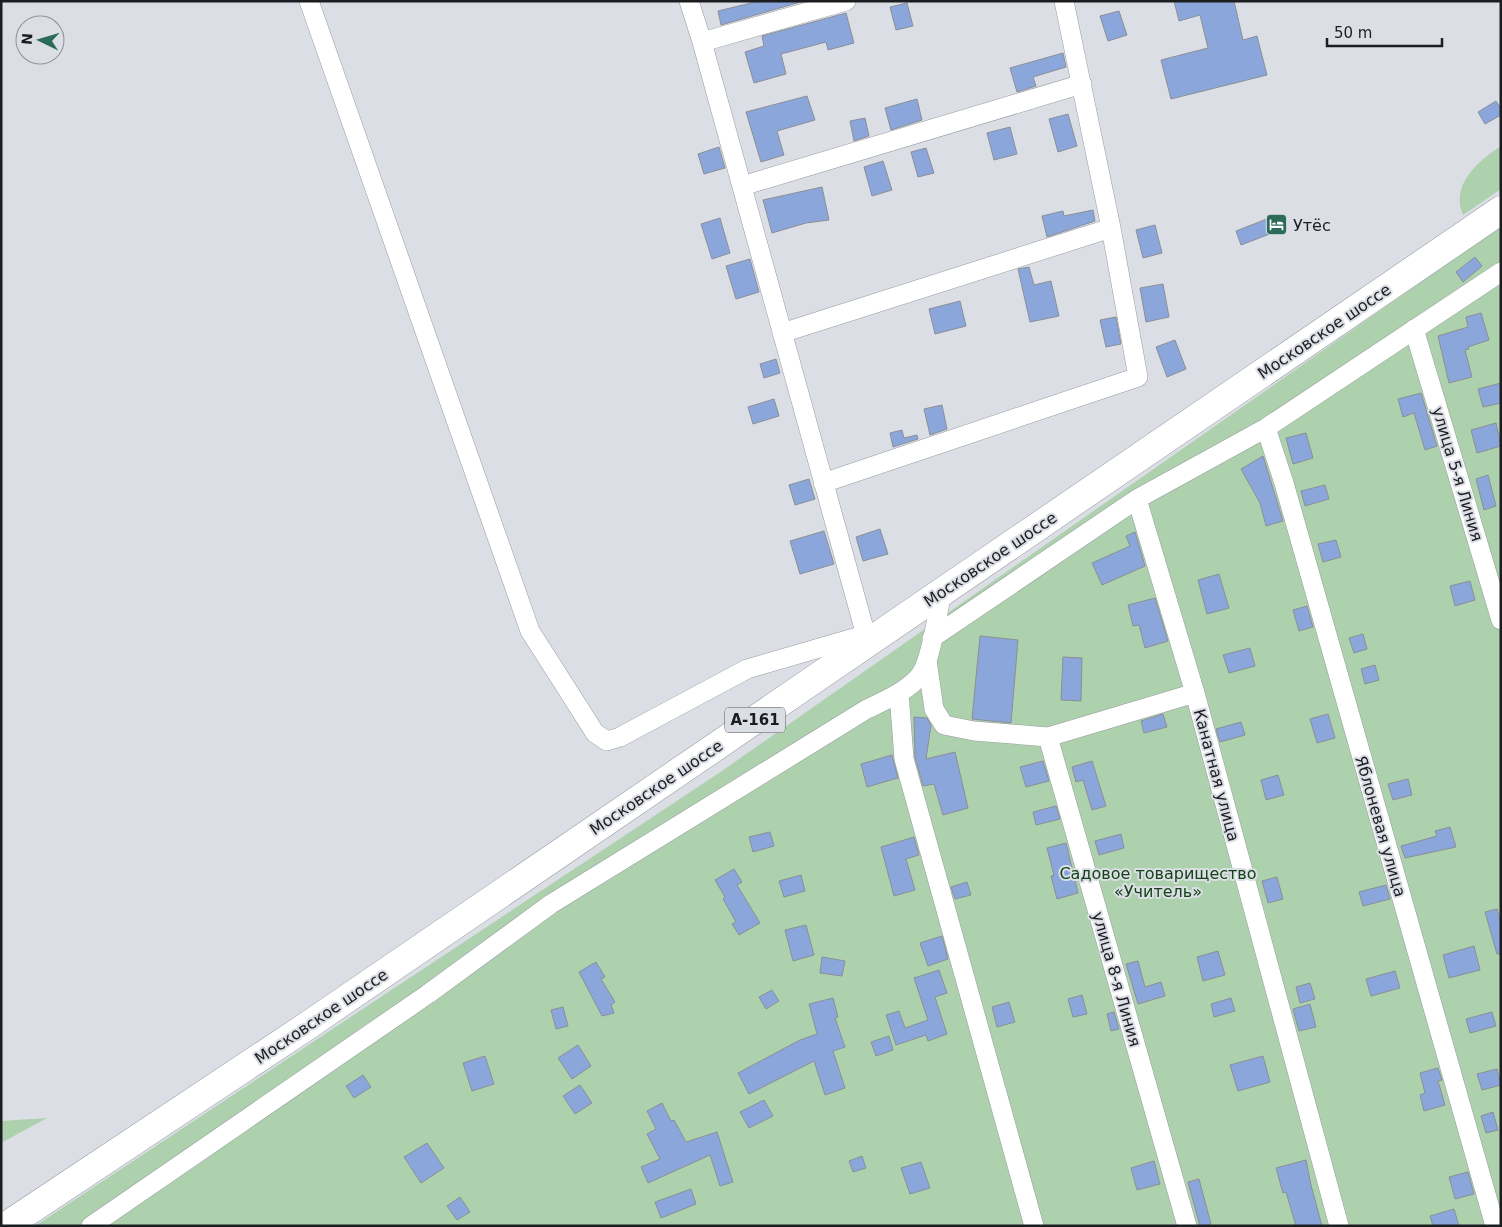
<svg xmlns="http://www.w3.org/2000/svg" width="1502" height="1227" font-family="'DejaVu Sans',sans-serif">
<rect width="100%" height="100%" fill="#dbdee5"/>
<!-- green -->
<path fill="#add1ad" d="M1501,146V189L1463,215C1450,185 1478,161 1501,146Z
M1501,226V1226H35L719,773Z
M47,1118L1,1143V1121Z"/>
<!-- building -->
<path fill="#8ba6db" stroke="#8b8f95" d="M759,1H804L721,25L718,11Z
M1174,1H1234L1243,40L1257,36L1267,75L1171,99L1161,60L1208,48L1200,15L1179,21Z
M907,3L913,26L896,30L890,7Z
M1119,11L1127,35L1108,41L1100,16Z
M846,13L854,43L828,50L826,42L781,54L786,74L754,83L745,52L764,46L762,36Z
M1063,53L1066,67L1033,77L1036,86L1017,92L1010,68Z
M807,96L815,120L777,131L784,155L761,162L746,112Z
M917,99L922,120L891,130L885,108Z
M1496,101L1501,109V115L1485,124L1478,112Z
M1068,114L1077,146L1058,152L1049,119Z
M865,118L869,136L854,141L850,121Z
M1010,127L1017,154L994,160L987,133Z
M719,147L725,168L704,174L698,154Z
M926,148L934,173L918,177L911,152Z
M883,161L892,190L872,196L864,167Z
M822,187L829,220L806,223L772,233L763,200Z
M1093,210L1095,221L1047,237L1042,216L1063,211L1064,216Z
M1277,215L1283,229L1241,245L1236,231Z
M720,218L730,253L712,259L701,224Z
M1155,225L1162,253L1143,258L1136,230Z
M1475,257L1482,266L1463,282L1456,272Z
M750,259L759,292L736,299L726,266Z
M1029,267L1034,285L1051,281L1059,316L1030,322L1018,269Z
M1163,284L1169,317L1146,322L1140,288Z
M960,301L966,326L935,334L929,309Z
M1481,313L1489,340L1468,347L1469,349L1465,350L1472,377L1449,383L1438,336L1468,327L1466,317Z
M1116,317L1121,344L1106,347L1100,320Z
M1175,340L1186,369L1167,377L1156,347Z
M776,359L780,373L764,378L760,364Z
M1501,383V403L1483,407L1478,389Z
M1421,393L1437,446L1425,450L1414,413L1403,417L1398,399Z
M774,399L779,416L753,424L748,407Z
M942,405L947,429L930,435L924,409Z
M1496,423L1501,446L1477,453L1471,430Z
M902,430L904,438L917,435L918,439L893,447L890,433Z
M1306,433L1313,458L1293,464L1286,438Z
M1263,456L1283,521L1266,526L1260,503L1241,469Z
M1488,475L1496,506L1484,510L1476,479Z
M809,479L815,499L795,505L789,485Z
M1325,485L1329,499L1305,506L1301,491Z
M880,529L888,554L863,561L856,537Z
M824,531L834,564L800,574L790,541Z
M1135,532L1145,566L1102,585L1092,563L1130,546L1126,536Z
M1336,540L1341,557L1323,562L1318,544Z
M1219,574L1229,608L1207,614L1198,580Z
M1470,581L1475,600L1455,606L1450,586Z
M1155,598L1168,641L1145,648L1139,625L1133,626L1128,605Z
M1307,606L1313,627L1299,631L1293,610Z
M1363,634L1367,649L1354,653L1349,638Z
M980,636L1018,640L1011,723L972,719Z
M1250,648L1255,666L1229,673L1223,655Z
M1063,657L1082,658L1081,701L1061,700Z
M1375,665L1379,680L1365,684L1361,669Z
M1163,714L1167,727L1144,733L1141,721Z
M1328,714L1335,738L1317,743L1310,719Z
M914,717L927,718L931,725L926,759L955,752L968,808L943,815L934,784L923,786L915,757Z
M1241,722L1245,735L1220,742L1216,729Z
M892,755L898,778L867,787L861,764Z
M1043,761L1049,781L1026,787L1020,767Z
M1092,761L1106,806L1092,810L1083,780L1076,782L1072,767Z
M1278,775L1284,795L1266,800L1261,780Z
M1408,779L1412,795L1393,800L1388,784Z
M1056,806L1060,819L1036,825L1033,812Z
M1450,827L1456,847L1405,858L1401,846L1437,836L1435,831Z
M770,832L774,846L753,852L749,837Z
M1121,834L1124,848L1099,855L1095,841Z
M914,837L919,855L906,859L915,890L894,896L881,847Z
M1066,843L1078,893L1057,899L1051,876L1054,875L1047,848Z
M734,869L742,882L737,885L760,923L739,935L732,924L736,922L723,899L725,897L715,880Z
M801,875L805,891L784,897L779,881Z
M1277,877L1283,899L1268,903L1262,881Z
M967,882L971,895L955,899L951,887Z
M1386,885L1390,899L1363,906L1359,892Z
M1497,909L1501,924V954H1497L1485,912Z
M806,925L814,955L793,961L785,930Z
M942,936L948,959L928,966L920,943Z
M1474,946L1480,970L1449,978L1443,955Z
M1218,951L1225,975L1203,981L1197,957Z
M822,957L845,961L842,976L820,973Z
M1138,961L1145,987L1161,982L1165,996L1138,1004L1126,964Z
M596,962L605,977L601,979L615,1002L611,1005L614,1013L602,1016L579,972Z
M939,970L947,993L935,997L947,1034L928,1041L926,1035L896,1045L886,1015L899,1011L905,1028L928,1020L914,978Z
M1395,971L1400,988L1371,996L1366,979Z
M1310,983L1315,999L1300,1003L1296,987Z
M772,990L779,1001L766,1009L759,997Z
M1082,995L1087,1014L1073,1017L1068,999Z
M833,998L838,1017L835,1018L845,1047L833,1051L845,1088L825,1095L814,1061L749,1094L738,1073L800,1040L817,1034L809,1004Z
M1231,998L1235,1011L1214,1017L1211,1004Z
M1009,1002L1015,1022L997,1027L992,1007Z
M1310,1004L1316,1027L1299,1031L1293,1009Z
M563,1007L568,1026L556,1029L551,1010Z
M1114,1012L1119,1029L1111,1031L1107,1014Z
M1492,1012L1496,1026L1470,1033L1466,1019Z
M889,1036L893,1050L876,1056L871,1042Z
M578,1045L591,1066L572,1079L558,1058Z
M485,1056L494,1084L472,1091L463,1063Z
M1263,1056L1270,1082L1238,1091L1230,1065Z
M1438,1068L1442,1080L1438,1081L1445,1105L1424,1111L1420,1095L1425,1093L1420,1073Z
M1497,1069L1501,1085L1482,1090L1477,1074Z
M363,1075L371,1087L354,1098L346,1086Z
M580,1085L592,1103L575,1114L563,1096Z
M764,1100L773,1116L749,1128L740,1112Z
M662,1103L671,1121L674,1120L686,1142L717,1132L733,1182L720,1186L710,1155L648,1183L641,1167L660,1159L647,1134L656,1129L647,1111Z
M1493,1112L1498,1130L1486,1133L1481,1116Z
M427,1143L444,1168L421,1183L404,1157Z
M862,1156L866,1168L853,1172L849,1161Z
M1306,1160L1311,1185L1322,1226H1296L1286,1192L1283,1193L1276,1168Z
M1154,1161L1160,1184L1137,1190L1131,1168Z
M921,1162L930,1188L910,1194L901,1168Z
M1468,1172L1474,1194L1455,1199L1449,1177Z
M1199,1179L1211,1224L1204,1226H1200L1188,1182Z
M691,1189L696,1204L661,1218L655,1202Z
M460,1197L470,1212L457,1220L447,1206Z
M1454,1209L1459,1226H1433L1430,1216Z"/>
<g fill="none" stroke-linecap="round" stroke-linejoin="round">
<defs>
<path id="minor" d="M309,1L530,631L595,733L607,741L620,737L747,669L864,635
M689,1L702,42L868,643
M702,42L846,1
M742,186L1082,84
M1414,329L1501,620
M782,333L1111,228
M1266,428L1284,483L1495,1226
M823,483L1138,377L1111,228L1064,1
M1137,499L1195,693L1339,1226
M932,638L1137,499L1266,428L1501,272
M927,660L934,709L944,725L974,731L1048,737
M899,693L904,759L1034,1226
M91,1226L428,994L551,904L867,709C884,701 910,690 921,674C931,660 938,611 942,592
M1187,1226L1048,737L1195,693"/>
<path id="highway" d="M6,1226L304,1028L1501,210"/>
</defs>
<!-- minor casing -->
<use href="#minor" stroke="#979ba1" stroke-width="20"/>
<!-- highway casing -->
<use href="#highway" stroke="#979ba1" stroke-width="29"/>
<!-- minor -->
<use href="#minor" stroke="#fff" stroke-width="19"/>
<!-- highway -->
<use href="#highway" stroke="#fff" stroke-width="28"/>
</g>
<!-- icons -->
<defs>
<symbol id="hotel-square" viewBox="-11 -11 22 22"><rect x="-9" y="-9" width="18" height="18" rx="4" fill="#2c6b57" stroke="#dbdee5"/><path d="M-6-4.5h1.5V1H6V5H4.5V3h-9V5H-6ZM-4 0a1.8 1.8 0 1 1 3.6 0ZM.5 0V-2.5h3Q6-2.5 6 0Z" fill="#fff"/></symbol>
</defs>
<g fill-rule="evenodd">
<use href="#hotel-square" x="1264" y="212" width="25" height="25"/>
</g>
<g text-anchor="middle" stroke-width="4" stroke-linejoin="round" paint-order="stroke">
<!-- shield labels -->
<rect fill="#dbdee5" stroke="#55575b" stroke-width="1" x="725" y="707.5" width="60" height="25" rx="4"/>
<g font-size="15" font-weight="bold" fill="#1c1d20">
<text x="755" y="725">А-161</text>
</g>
<!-- poi labels -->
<g font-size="16" fill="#1c1d20" stroke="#dbdee5" text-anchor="start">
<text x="1293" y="231">Утёс</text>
</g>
<!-- street labels -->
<g font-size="16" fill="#1c1d20" stroke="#dbdee5">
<text transform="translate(1324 331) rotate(-34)" y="6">Московское шоссе</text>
<text transform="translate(1458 474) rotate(73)" y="6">улица 5-я Линия</text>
<text transform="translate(990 559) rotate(-34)" y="6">Московское шоссе</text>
<text transform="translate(1217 775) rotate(75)" y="6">Канатная улица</text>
<text transform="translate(656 787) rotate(-34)" y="6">Московское шоссе</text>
<text transform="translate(1381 826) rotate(74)" y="6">Яблоневая улица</text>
<text transform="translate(1117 979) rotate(74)" y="6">улица 8-я Линия</text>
<text transform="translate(321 1016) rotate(-34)" y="6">Московское шоссе</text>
</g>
<!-- park labels -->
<g font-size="16" fill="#134316" stroke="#dbdee5">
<text x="1158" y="879">Садовое товарищество<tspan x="1158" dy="18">«Учитель»</tspan></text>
</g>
</g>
<!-- border -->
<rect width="1502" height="1227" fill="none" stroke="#1c1d20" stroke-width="5"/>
<!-- north arrow -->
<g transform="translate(40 40) rotate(275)"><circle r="24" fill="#dbdee5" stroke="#8f9196"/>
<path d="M0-4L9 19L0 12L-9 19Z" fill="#2c6b57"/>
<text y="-8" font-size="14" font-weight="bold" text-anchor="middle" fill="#1c1d20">N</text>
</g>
<!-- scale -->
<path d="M1327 38v8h115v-8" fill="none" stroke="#1c1d20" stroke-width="2.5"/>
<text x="1334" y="38" font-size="15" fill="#1c1d20" stroke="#dbdee5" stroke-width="4" paint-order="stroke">50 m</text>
</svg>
